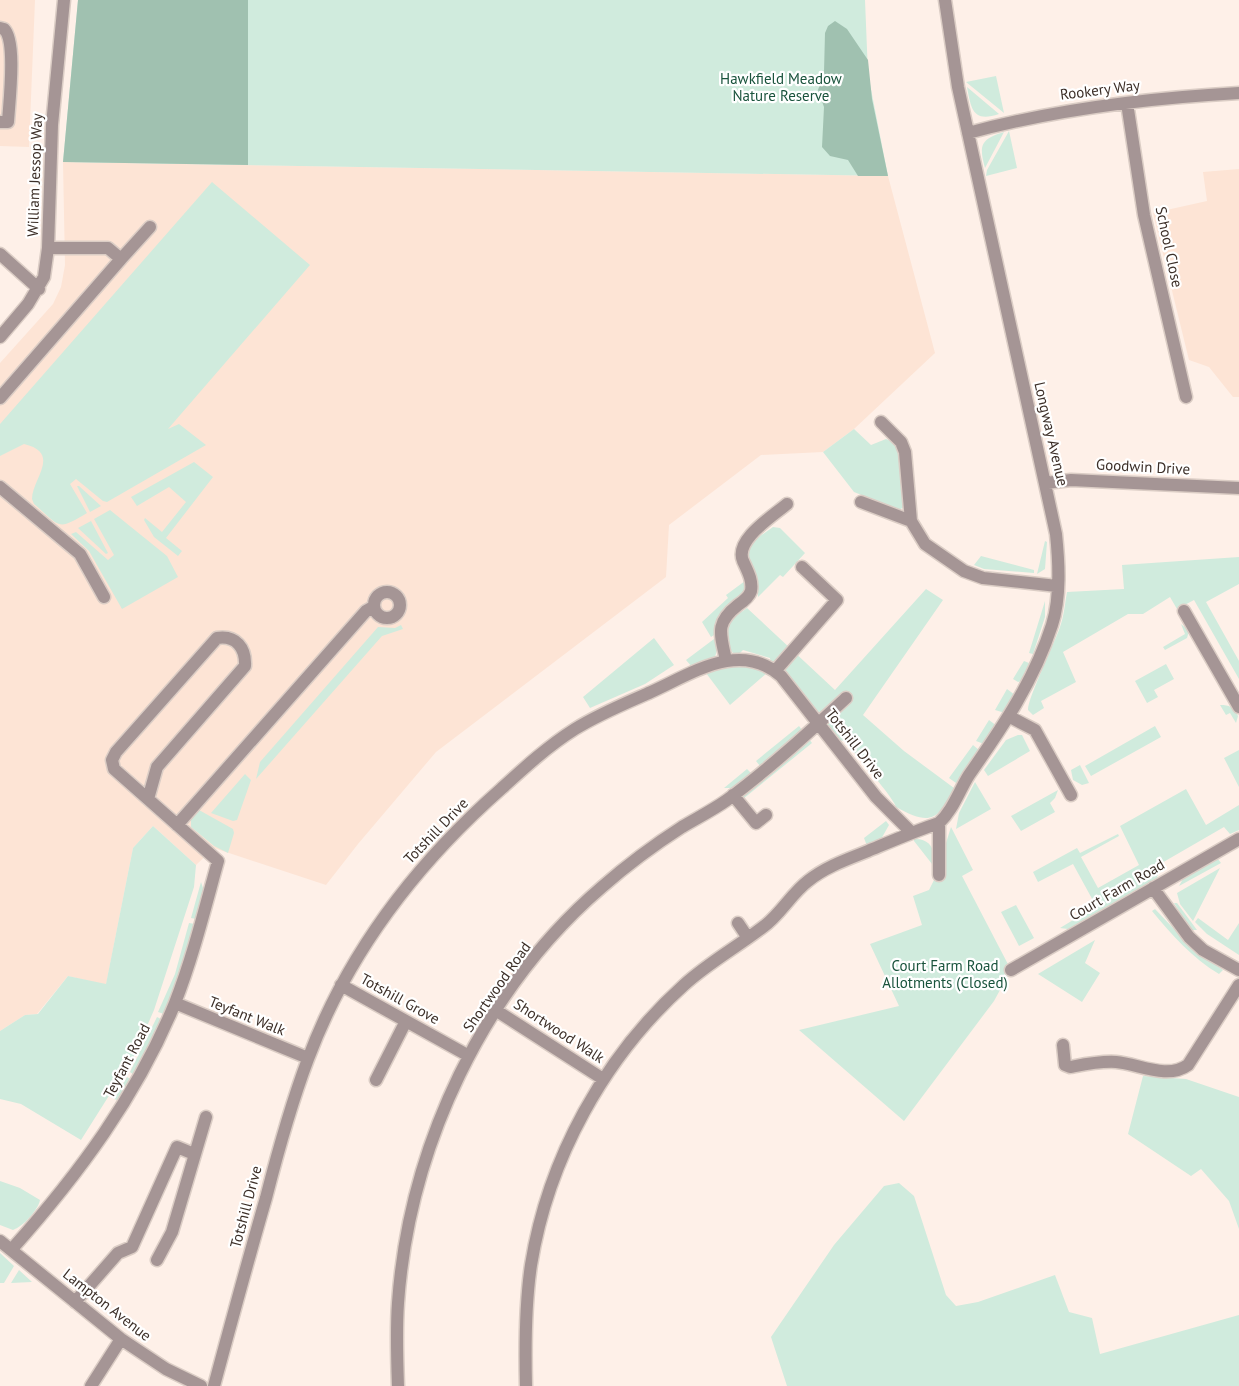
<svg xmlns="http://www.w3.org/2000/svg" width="1239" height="1386" font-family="'PT Sans',sans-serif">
<rect width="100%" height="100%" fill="#fef0e8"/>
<!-- built -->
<path fill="#fde4d5" d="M0,0H35L29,147L0,146Z
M63,162L888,176L935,353L854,429L823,452L761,455L669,525L666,577L436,752L358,844L326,885L214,848L196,865L153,826L133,848L106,985L68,976L37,1014L25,1015L0,1031V363L53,304L61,287L65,265Z
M1239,169V397H1233L1209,367L1189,360L1153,213L1207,201L1203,172Z"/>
<!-- green -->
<path fill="#d0ebdd" d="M78,0H865L868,74L888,176L63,162Z
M996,76L1004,113L966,82Z
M967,87L999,114C973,123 971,109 967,87Z
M1009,131L1017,168L986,176L987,170Z
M1004,132L985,168C979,146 980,139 1004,132Z
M212,182L310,265L168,429L179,424L206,445L107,502L103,501L76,479L70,484L87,513C56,532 60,526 34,504L32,499C32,479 62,453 24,444L0,456V424Z
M854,429L871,445L886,439L895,443L899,451L904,507L899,510L854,492L823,452Z
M194,462L213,477L166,538L182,551L178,556L154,537L144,520L145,518L162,532L186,502L169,487L137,506L131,497Z
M77,486H79L101,506L90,512Z
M110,510L167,556L178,577L122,609L89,551L71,534L76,532L108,560L114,555L94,519Z
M91,521L108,553L106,554L78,528Z
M773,527L780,528L805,553L783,577L780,575L758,597L757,584L746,553L750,543Z
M1045,541L1047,542L1045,569L1037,574Z
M981,556L1034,570V573L984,569L974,565Z
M1239,557V584L1206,602L1239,661V679L1194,600L1177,609L1170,597L1143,614H1128L1063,652L1076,682L1041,701L1044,708L1033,715L1028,710C1027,700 1055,642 1060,627C1064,616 1065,603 1067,592L1124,589L1122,565Z
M745,581V592C728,606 715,612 714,635L711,637L702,622L728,598L726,595Z
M926,589L943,600L863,715L904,751L954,788C938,821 930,826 896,807C894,798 854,753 845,741L838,740L771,664L770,658L743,650L739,654L733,653C726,644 726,632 729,621L747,608L835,690Z
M1045,601V617L1033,654L1029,653Z
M1181,624L1189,631L1187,638L1165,650L1163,647L1185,634Z
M401,625L403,629L382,636L256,779L260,762L378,627L395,628Z
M654,638L674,665L645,684L590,708L583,697Z
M714,639L717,650L715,657L692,667L686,660Z
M1024,661L1029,663L1021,681L1018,682L1013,679Z
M1166,664L1174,679L1154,690L1158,697L1147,703L1135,681Z
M729,665L755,667L767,673L730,705L706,673Z
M1007,689L1015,695L1005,713L995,710Z
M1220,705C1230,705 1233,707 1238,716L1236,723L1230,713L1226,715Z
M989,720L997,726L984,744L976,741Z
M799,726L802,730L760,766L756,761Z
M1155,726L1161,737L1091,776L1085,766Z
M1018,735H1022L1030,751L988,776L984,770L1006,740Z
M809,739L812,743L743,799L742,796Z
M973,745L979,750L978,754L956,783L949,778Z
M1239,750V787L1224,758Z
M1080,765L1089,783L1082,785L1073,780L1071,770Z
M747,769L751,773L732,788H724Z
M245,774L251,780L237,820L233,821L211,813Z
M975,782L991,809L956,829L959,813Z
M1186,789L1206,825L1239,805V830L1230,834L1224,827L1160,864L1157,878L1068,929L1060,928L1096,906L1073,864L1038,882L1033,872L1077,848L1080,853L1118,834L1119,836L1081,857L1098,888L1139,865L1120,826Z
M1058,790L1055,798L1050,803L1055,812L1021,831L1011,816Z
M199,810L233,829L234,833L228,853L214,846L191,827V820Z
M886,821L889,825L880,841L867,846L864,838Z
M153,826L196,865L194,887L154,1010L134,1056L81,1140L21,1104L0,1099V1031L25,1015L38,1014L68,976L106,984L133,848Z
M951,827L973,870L962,876L1011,970L994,1001L904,1121L799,1030L899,1006L870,944L922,925L913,896L929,890L936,876H944L946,843Z
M914,839C929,838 937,849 932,864L914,841Z
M1218,859L1221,863L1179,886L1183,879Z
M1220,868L1193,921L1180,904L1177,893Z
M201,882L204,891L196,919L191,918Z
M1174,903H1177L1197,930H1191Z
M1016,905L1034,938L1019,946L1001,912Z
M1155,909L1194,950L1223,970L1219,974C1192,958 1172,935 1152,911Z
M1198,918L1228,940L1239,923V955L1207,934L1195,922Z
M189,923L195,924L182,969L164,1014L158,1012L175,974Z
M1095,940L1085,963L1100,973L1082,1002L1038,974Z
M157,1017L161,1019L134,1075L130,1072Z
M1143,1076L1186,1079L1239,1097V1229L1229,1201L1201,1169L1191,1176L1128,1134Z
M127,1077L132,1080L120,1101L114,1099Z
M0,1181L20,1188L40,1200C38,1210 24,1226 13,1230L0,1225Z
M899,1183L914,1196L946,1295L956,1306L978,1302L1055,1275L1069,1312L1092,1318L1100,1354L1239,1315V1386H787L771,1337L834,1245L884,1186Z
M0,1253L14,1266L4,1283H0Z
M19,1270L32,1282L11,1283Z"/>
<!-- forest -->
<path fill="#a0c1b0" d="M78,0H248V165L63,162Z
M835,21L847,29L868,60L872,99L888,176H858L848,160L830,156L822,147L824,107L818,90L824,72L825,33L828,26Z"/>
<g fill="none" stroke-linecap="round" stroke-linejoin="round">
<defs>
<path id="minor" d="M0,28L4,29C17,41 9,103 8,122H0
M1127,103L1144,215L1186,397
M968,133C1057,109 1148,98 1239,93
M0,254L39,289
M121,259L150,227
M0,337L28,304L44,277L48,248L52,125L64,0
M0,398L121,259L108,248H48
M881,422L901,442L905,452L911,521L925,544L964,571L983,578L1057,586
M1046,483L1071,480L1239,488
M0,487L80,554L104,597
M861,502L911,521
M374 605a13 13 0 1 1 26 0a13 13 0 1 1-26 0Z
M1184,611L1239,707
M726,660C720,633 715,623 738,605C744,601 749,597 751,591C753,580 747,570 743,561C734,540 773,516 787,504
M775,671L837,600L802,567
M1010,717L1035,730L1071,795
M733,795L756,823L766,815
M939,823V875
M177,825L366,611L373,607
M1153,888L1189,937L1203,950L1239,970
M738,923L748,938
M1011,970L1239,839
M341,985L469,1056
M175,1003L308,1058
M497,1011L603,1079
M1063,1045L1065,1065L1070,1067C1086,1064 1100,1061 1116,1062C1139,1064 1167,1080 1188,1065L1239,985
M376,1080L406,1021
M0,1241L121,1339L166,1369L201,1386
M12,1249C78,1175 137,1096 175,1003C193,957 205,908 218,861L114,769L112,760L116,752L217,638C236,635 246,648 245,666L157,767L148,799
M157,1260L172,1232L206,1117
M75,1302L118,1253L132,1247L177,1147L194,1154
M91,1386L121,1339
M214,1386C231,1323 248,1260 266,1198C278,1151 291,1104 308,1059C348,952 416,864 501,789C524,768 548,746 575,729C599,714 626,703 651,692C693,673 740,640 781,676L876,797L912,833
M398,1386C397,1358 396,1331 398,1303C409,1147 483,989 602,887C627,865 654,845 682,827C697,818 713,810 727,800C769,769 808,733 846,698
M526,1386C525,1346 525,1305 531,1265C548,1159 604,1057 684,985C708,963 737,947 763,927C780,915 791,894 808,881C825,867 848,859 868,851C892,841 915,831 939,823C953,810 959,791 969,775C1002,728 1034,681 1052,625C1061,597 1059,563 1056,534L958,87L945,0"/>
</defs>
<!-- minor casing -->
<use href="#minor" stroke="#dbcdc5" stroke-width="15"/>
<!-- minor -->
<use href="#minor" stroke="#a59595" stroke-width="12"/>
</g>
<g text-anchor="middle" stroke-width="4.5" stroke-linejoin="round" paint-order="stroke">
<!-- park labels -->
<g font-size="15" fill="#19533c" stroke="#fff">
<text x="781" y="84">Hawkfield Meadow<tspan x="781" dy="17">Nature Reserve</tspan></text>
<text x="945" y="971">Court Farm Road<tspan x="945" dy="17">Allotments (Closed)</tspan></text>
</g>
<!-- street labels -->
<g font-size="15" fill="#3c2f28" stroke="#fff">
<text transform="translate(1100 90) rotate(-7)" y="5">Rookery Way</text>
<text transform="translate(35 175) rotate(-88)" y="5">William Jessop Way</text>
<text transform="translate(1169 247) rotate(78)" y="5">School Close</text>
<text transform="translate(1051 434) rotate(77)" y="5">Longway Avenue</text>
<text transform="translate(1143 467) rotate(3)" y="5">Goodwin Drive</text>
<text transform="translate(855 744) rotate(52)" y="5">Totshill Drive</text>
<text transform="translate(436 831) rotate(-46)" y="5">Totshill Drive</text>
<text transform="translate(1117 890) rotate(-30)" y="5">Court Farm Road</text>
<text transform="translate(497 987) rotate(-55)" y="5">Shortwood Road</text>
<text transform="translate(400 999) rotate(29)" y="5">Totshill Grove</text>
<text transform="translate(247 1016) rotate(22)" y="5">Teyfant Walk</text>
<text transform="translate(559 1031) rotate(33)" y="5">Shortwood Walk</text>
<text transform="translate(127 1061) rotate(-62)" y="5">Teyfant Road</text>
<text transform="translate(246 1207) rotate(-75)" y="5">Totshill Drive</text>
<text transform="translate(107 1305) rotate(38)" y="5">Lampton Avenue</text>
</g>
</g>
</svg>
